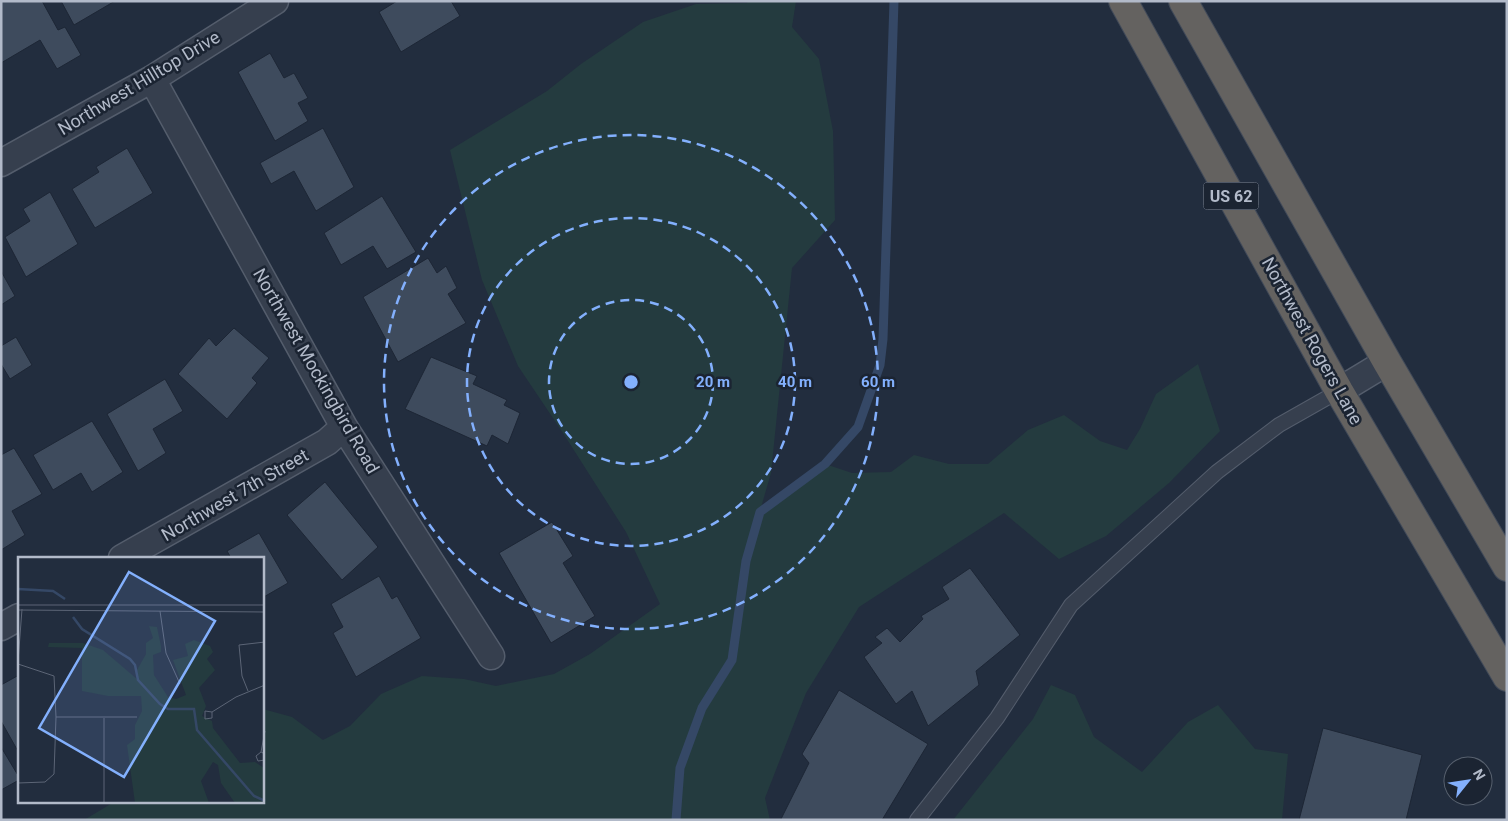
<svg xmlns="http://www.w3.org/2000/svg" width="1508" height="821" font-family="Roboto,sans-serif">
<rect width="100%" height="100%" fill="#222d3e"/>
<!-- green -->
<path fill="#243b3f" d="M748,1H796L792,27L819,59L833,131L835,220L792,268L771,473L760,511L825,464L852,473L891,472L914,455L949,464H988L1028,430L1064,415L1100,441L1127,450L1140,429L1156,394L1198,364L1220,431L1169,483L1106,536L1059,559L1004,513L859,607L806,693L765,798L770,820H84L114,802H262L263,709L292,717L323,740L350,726L381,694L422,676L464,679L496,686L554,674L590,654L660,604L626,532L563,433L518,366L482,280L450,150L547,91L581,64L643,22L696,4L747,3Z
M1051,685L1075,695L1094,737L1142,772L1188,722L1218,705L1255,749L1288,754L1282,820H953L1033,719Z"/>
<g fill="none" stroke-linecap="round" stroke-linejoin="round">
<!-- stream -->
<path stroke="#354866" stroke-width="9" d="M676,820L680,768L702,708L732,660L746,561L760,512L825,464L858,427L880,365L883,339L894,1"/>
</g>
<!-- building -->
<path fill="#3e4b5d" stroke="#1d2635" d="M1,1H42L58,30L65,27L81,55L57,69L40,40L1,63Z
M61,1H115L74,25Z
M397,1H451L460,16L401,52L379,12Z
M270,53L284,78L294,73L308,98L298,103L308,121L275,141L238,72Z
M323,128L354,187L316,211L294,171L271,184L260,163Z
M127,148L153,193L95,228L72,189L99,172L96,167Z
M50,192L78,244L26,277L5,237L30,221L23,209Z
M382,196L416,252L387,269L373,246L341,265L324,233Z
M428,258L437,273L446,266L457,288L448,294L466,323L398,362L363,297Z
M1,271L15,296L1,305Z
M234,328L269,358L252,378L257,383L227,419L178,374L209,338L216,346Z
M16,337L32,365L10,379L1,364V346Z
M431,357L477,376L473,384L507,400L504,405L520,413L508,444L492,435L487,446L405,409Z
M165,379L183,411L153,429L166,453L138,471L107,414Z
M92,421L123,472L92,492L81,473L53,490L33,455Z
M14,448L42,494L12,511L25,535L1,550V455Z
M325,482L378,547L342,580L287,515Z
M552,522L573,556L563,563L595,616L551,643L499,553Z
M259,533L288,583L262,598V558H231L227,551Z
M970,568L1020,635L976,671L979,685L928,726L912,691L896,704L864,657L882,643L875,637L887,628L900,642L923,619L921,616L949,599L942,587Z
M379,576L392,599L397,596L421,638L356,677L333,633L343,627L331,604Z
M19,675V753L1,721V685Z
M839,690L928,744L882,820H783L781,819L809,763L802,754Z
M1323,728L1422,755L1406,820H1299Z
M1,747L19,777V780L1,790Z"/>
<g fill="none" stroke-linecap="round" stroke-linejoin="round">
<defs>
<path id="service" d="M917,820L997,718L1071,605L1217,472L1279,425L1339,391"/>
<path id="minor" d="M152,79L344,427L491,656
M1,163L152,79L275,1
M1339,391L1387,362
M122,558L327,442L344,427
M1,627L19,617"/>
<path id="trunk" d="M1123,1L1339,391L1507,677
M1183,1L1387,362L1507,567"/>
</defs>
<!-- service casing -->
<use href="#service" stroke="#545d6c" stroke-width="16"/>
<!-- minor casing -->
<use href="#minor" stroke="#545d6c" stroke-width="29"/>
<!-- trunk casing -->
<use href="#trunk" stroke="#414a59" stroke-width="30"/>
<!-- service -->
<use href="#service" stroke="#363f4e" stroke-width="14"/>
<!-- minor -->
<use href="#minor" stroke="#363f4e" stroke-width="26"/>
<!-- trunk -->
<use href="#trunk" stroke="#646260" stroke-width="28"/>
</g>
<!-- distance rings -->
<g fill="none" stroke="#83b0fd" stroke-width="2.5" stroke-dasharray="9 6">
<circle cx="631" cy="382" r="82"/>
<circle cx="631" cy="382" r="164"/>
<circle cx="631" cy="382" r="247"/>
</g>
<g text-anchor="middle" stroke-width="5" stroke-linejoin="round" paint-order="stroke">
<!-- shield labels -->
<rect fill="#1b2432" stroke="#858d9c" stroke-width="1" x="1203.5" y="182.5" width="55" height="27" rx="4"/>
<g font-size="16" font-weight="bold" fill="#b2bac9">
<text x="1231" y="202">US 62</text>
</g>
<!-- street labels -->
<g font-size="18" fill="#b2bac9" stroke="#1b2432">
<text transform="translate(139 83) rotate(-31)" y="6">Northwest Hilltop Drive</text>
<text transform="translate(1312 341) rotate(61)" y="6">Northwest Rogers Lane</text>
<text transform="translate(316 371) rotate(60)" y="6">Northwest Mockingbird Road</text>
<text transform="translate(235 495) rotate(-30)" y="6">Northwest 7th Street</text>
</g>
</g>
<!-- overview -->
<g transform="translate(18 557)">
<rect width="246" height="246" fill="#222d3e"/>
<path d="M131,69L139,70L143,89V95L135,98L136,118L150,140L158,142L168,138L155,103L170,99L167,87L176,83L192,89L195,95L189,102L197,113L181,131L188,149L184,159L194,164L195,171L222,206L237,205L246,211V246H217L203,226L200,208L195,205L183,224L191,246H117L109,188L117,182V168L124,154L123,139H90L64,134V91L30,90L31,86H65L85,93L119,122V113L128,97V86L135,81Z" fill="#243b3f"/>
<path fill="none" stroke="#354866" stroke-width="2.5" d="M0,32L35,34L47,42M55,60L64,72L112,102L117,108L120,123L142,147L150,152H176L179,173L236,239L247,244"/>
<path fill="none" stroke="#5c6576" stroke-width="1" d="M0,48H247M0,53L247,55M142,54L148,96L162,127M0,105L4,52M0,107L36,119L38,160L36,217L27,225L0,226M230,134L224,119L221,88L247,85M194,155L187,154V162L194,161V155L218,140L247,128M38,160H119M243,195L247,174M247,197L243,195L238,199L240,204L247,203M86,246V161"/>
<path fill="#83b0fd" fill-opacity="0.15" stroke="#83b0fd" stroke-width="2.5" d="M111,15L197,64L106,220L21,171Z"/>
<rect width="246" height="246" fill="none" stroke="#b2bac9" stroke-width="2.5"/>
</g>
<circle cx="631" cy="382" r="8" fill="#83b0fd" stroke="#1b2432" stroke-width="2.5"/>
<g font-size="15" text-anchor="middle" font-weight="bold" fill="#83b0fd" stroke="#1b2432" stroke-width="5" stroke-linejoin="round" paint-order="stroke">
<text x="713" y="387">20 m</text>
<text x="795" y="387">40 m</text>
<text x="878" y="387">60 m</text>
</g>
<!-- border -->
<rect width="1508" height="821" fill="none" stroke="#b2bac9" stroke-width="5"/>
<!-- north arrow -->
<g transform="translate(1468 781) rotate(60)"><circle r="24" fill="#1b2432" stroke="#57606e"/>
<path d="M0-4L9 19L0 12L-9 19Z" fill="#83b0fd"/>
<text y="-8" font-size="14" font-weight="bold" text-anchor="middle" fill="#b2bac9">N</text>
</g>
</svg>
